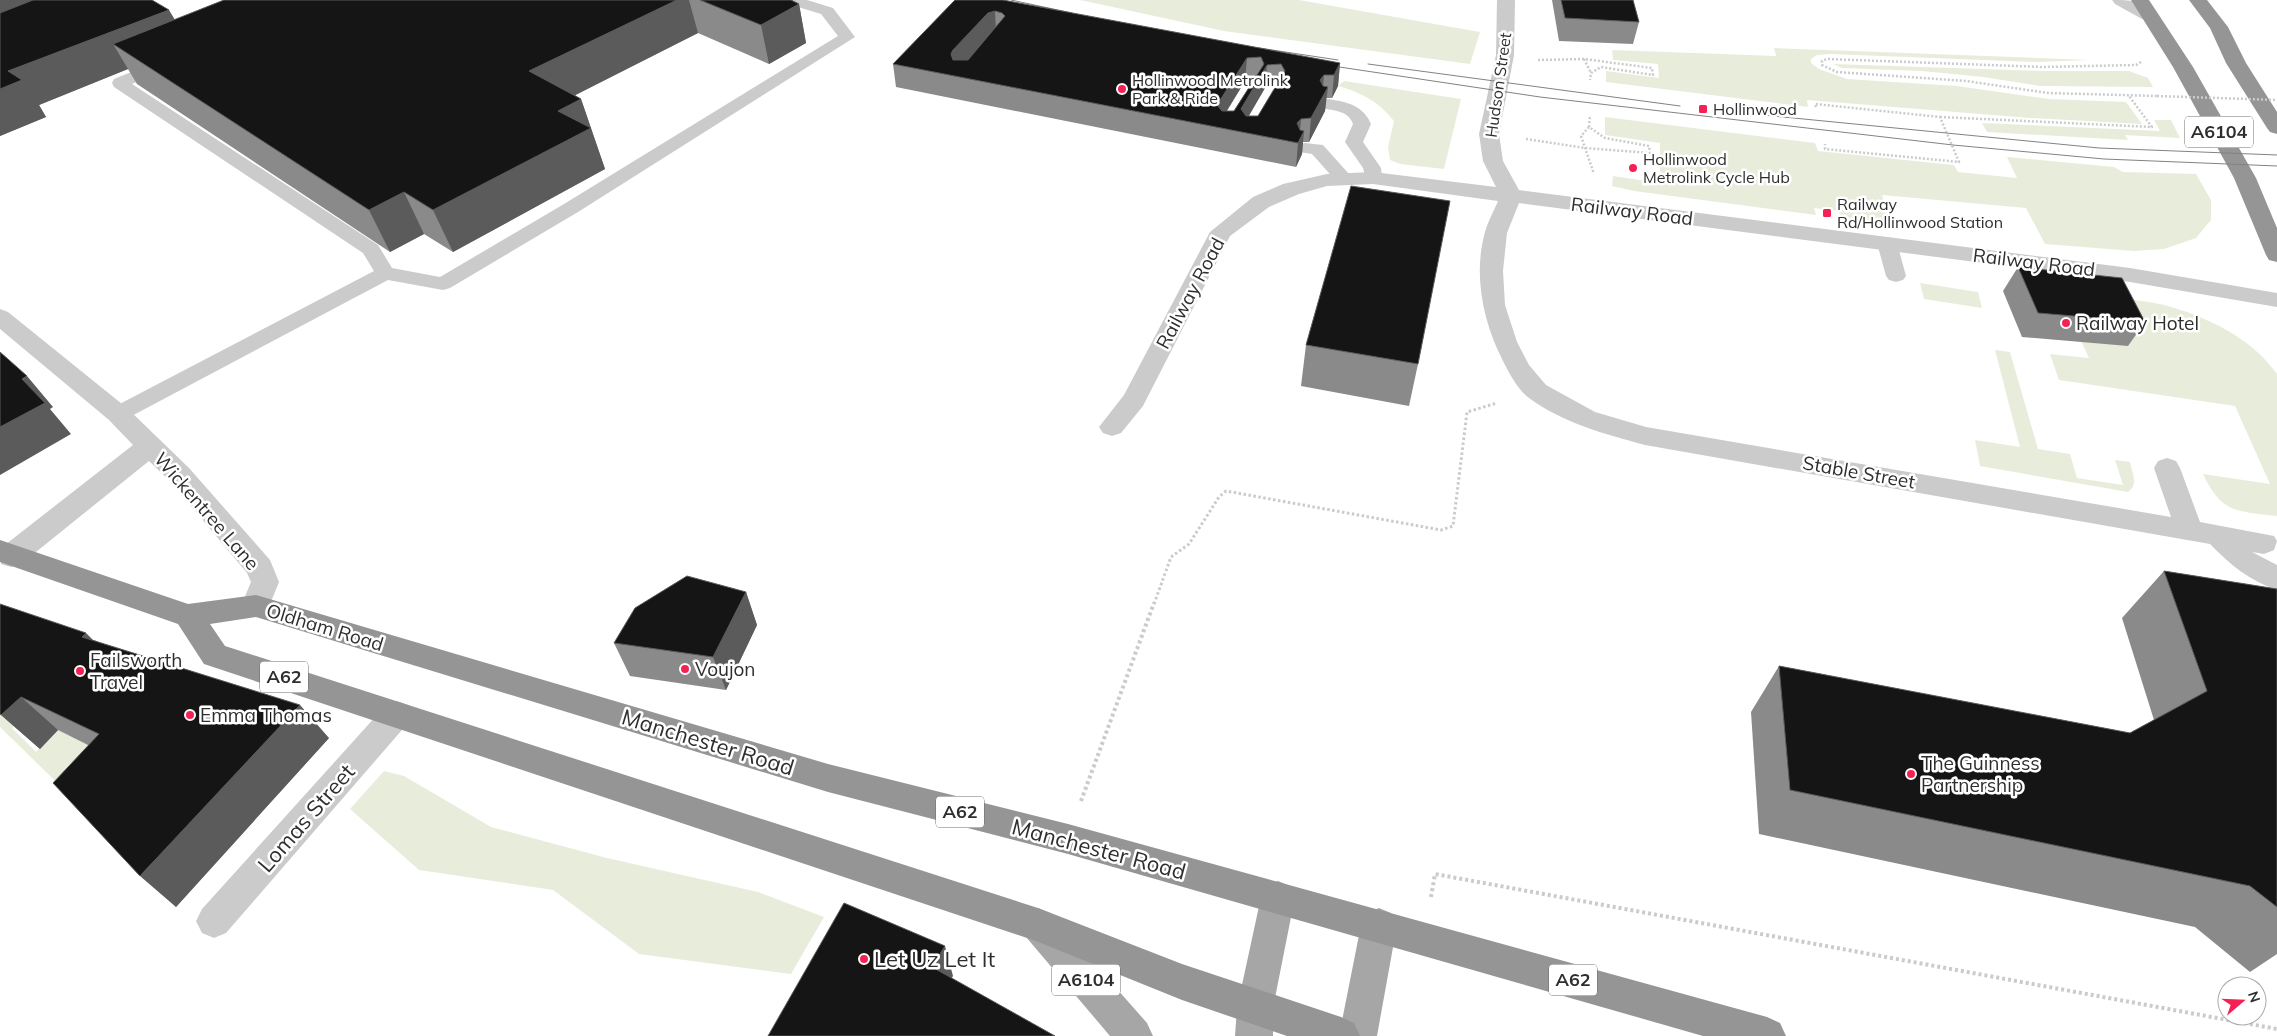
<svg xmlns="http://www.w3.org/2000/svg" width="2277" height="1036" font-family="Mulish,sans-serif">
<rect width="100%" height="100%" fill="#fff"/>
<!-- green -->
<path fill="#e8eddb" d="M1080,0H1299L1480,32L1470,64L1224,31Z
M1774,48L2090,60L2036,62L1830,54L1817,55L1811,59V63L1819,69L1847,79L1957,86L2049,99L2126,102L2142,124L2030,118L1807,100L1808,107L1606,82V71L1659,78L1658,64L1613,60L1612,50L1776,56Z
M1833,64L2045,71H2129L2148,78L2153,87L2040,86L1983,77L1922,71L1842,68Z
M1344,81L1461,99L1444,169L1400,164L1390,160L1388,147L1394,121C1378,101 1362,93 1338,86Z
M1605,117L1815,143L1818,151L1954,165L1958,172L2017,178L2007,157L2114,167L2123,172L2196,174L2211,200V220L2196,238L2164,249L2134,251L2045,244L2026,208L1882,195L1891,225L1841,219L1839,211L1814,208L1816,215L1634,191L1612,186L1613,176L1660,183V143L1605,135Z
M2154,120H2171L2180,138L2125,135L2128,140L1987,132L1982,123L2160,131Z
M1920,283L1978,292L1982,308L1924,299Z
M2115,297C2131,300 2148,301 2164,305C2206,316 2252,338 2277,374V516C2237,511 2222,514 2203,474L2270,484L2235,406L2059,380L2050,354L2089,358L2081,341Z
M1995,350L2010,352L2038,449L2070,454L2077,478L2123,485L2115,460L2130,462C2132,473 2139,485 2128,492L1980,466L1975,440L2020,447Z
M120,667L91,816L0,727V686L37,702L12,728L36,752Z
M384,771L404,776L491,827L607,858L758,892L824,917L791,974L639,954L553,890L419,870L350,809Z"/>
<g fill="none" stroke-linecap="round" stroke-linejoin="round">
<!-- path-far2 -->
<path stroke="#cbcbcb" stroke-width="2.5" stroke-dasharray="2 2" stroke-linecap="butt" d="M1584,59L1591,73
M1538,60L1584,59L1652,68L1653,75L1601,67L1591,73L1590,80
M2141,62L2136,65L2043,67L1827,59L1822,61V65L1837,72L1966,81L2048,93L2157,96
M1816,107L1815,104L1940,117L1959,162L1825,149V144
M1940,117L2152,127L2129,96
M1589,127L1581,136L1594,174
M1526,139L1585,148L1650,153L1649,146L1605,138L1589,127L1590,115"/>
<!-- path-far1 -->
<path stroke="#cbcbcb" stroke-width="3" stroke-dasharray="2.5 2.5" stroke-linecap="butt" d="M1154,604L1171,557L1189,544L1219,497L1226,491L1441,530L1453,526L1467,412L1497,403"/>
<!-- path -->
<path stroke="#cbcbcb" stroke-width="4" stroke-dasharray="3 3" stroke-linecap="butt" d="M1081,801L1154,603
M1431,897L1435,874L2277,1029"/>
<!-- lane -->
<path fill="#cbcbcb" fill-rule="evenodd" d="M782,0H807L833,8L855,37L578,212L450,288L443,290L388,280L126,419L118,422L110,419L107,414L110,409L374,271L363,253L114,87L112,83L114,79L156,62H168L170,65L168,68L132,84L378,245L392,268L440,277L564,204L838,36L821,14L785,3Z
M1328,99C1347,102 1363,105 1371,124L1363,142L1381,168L1382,178L1379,182H1367L1363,168L1345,142L1353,124C1348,110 1334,111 1322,108L1319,104L1322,100Z
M1305,143L1323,145L1349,174L1352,178L1349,182H1337L1312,154L1299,152L1296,148L1299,144Z
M1887,237L1894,239L1897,243L1906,276L1903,280L1896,282L1889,280L1886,276L1877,243L1880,239Z"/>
<!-- street -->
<path fill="#cbcbcb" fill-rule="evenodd" d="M1497,0H1515L1514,55L1499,134L1503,161L1519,190L2130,268L2277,293V307L2130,282L1519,203L1507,233L1503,271L1505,305L1517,342L1529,365L1546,385L1595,412L1646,427L2171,517L2154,468L2158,461L2167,458L2176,461L2180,468L2200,522L2274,536L2277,541L2274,550L2264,554L2252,552L2277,565V590C2250,581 2229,564 2210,544L1645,445C1605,434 1563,423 1529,398C1518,390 1509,373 1503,361C1483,322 1473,275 1485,232C1488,221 1494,211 1498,201L1373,184L1327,186L1299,194L1269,207L1230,236L1143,406L1121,433L1112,436L1103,433L1099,427L1124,395L1210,232L1253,197L1283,184L1327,174L1373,172L1496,187L1483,161L1479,134L1496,55Z
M2112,0C2128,0 2147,0 2157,15L2154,19H2142L2115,4Z
M0,309L8,312L127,408L189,468L270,560L279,582L266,614L256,617L246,614L241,606L251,582L247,573L171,482L149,461L21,564L11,567L1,564V548L133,445L109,420L0,329Z
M397,701L408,705L413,714L408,723L226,933L214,938L202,933L196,921L202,909L386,705Z"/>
<!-- primary -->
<path fill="#a6a6a6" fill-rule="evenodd" d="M1278,881L1290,886L1295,897L1273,1008V1036H1235L1237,1008L1261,897L1266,886Z
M1038,908L1050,913L1147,1023L1153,1036H1110L1026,937L1020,925L1026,913Z
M1379,908L1391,913L1397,925L1377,1036H1339L1361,925L1367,913Z"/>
<!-- highway -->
<path fill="#959595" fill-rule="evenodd" d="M2131,0H2149L2193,67L2256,178L2277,228V262L2269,260L2266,255L2234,178L2173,67Z
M2189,0H2207L2228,27L2246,63L2277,112V134L2270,132L2267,128L2226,63L2210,28Z
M0,540L188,604L256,595L828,764L1068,824L1767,1017L1780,1023L1786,1036H1703L1068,854L828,792L256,617L210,624L225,646L1038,908L1182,964L1341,1017L1354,1023L1360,1036H1287L1182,1000L1036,941L204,664L178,624L0,562Z"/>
<!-- tram -->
<path stroke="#838383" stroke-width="1" d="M1011,0L1072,13
M1259,48L1338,60
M1368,64L1680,106
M1326,65L1540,97L1953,145L2104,159L2277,166
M1722,111L2099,148L2277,155"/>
<!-- path-bridge -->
<path stroke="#cbcbcb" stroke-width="2.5" stroke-dasharray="2 2" stroke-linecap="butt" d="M2157,96L2277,100"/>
</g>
<!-- wall -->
<path fill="#8a8a8a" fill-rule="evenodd" d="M0,0L175,20L224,0H791L799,4L806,43L769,64L698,33L575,95L581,99L605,169L453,252L424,234L390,252L137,84L128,69L39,105L46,117L0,136Z
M955,0L1340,63L1338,86L1332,98H1326L1325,111L1309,142H1303L1302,154L1296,167L896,87L893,64ZM1245,81H1254L1234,111H1227ZM1275,87L1258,116H1249L1265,88Z
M1552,0H1633L1639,22L1633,44L1559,41Z
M2018,267L2145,322L2128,346L2022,337L2003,291Z
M1306,345L1418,364L1409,406L1301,386Z
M2164,571L2277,589V954L2250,972L2195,927L1759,834L1751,712L1779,666L2130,733L2154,720L2122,618Z
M746,592L757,625L726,690L630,676L614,643Z
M94,640L329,738L176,907L88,745L58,730L40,749L0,714Z"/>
<!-- shaded-wall -->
<path fill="#5b5b5b" d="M0,0H102L0,42Z
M677,0H689L698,33L544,111L529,71Z
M799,4L806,43L769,64L761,25Z
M169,10L190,45L113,44L128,69L39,105L46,117L0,136V89L8,71Z
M995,11L996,33L990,36L956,73L951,54L953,50L988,13Z
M1247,58L1245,81L1216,128L1217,105Z
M1340,63L1338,86L1332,98L1334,75Z
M1267,65L1265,88L1239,132L1241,109Z
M1324,75L1322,98L1320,80Z
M1328,87L1325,111L1309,142L1311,118Z
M581,99L605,169L453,252L433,210L558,111Z
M1301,119L1299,142L1304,131L1302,154L1296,167L1298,143L1297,123Z
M404,192L424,234L390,252L369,210Z
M27,376L53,407L50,409L71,434L0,475V427L22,379Z
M746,592L757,625L726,690L713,657Z
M86,633L120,667L82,637Z
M21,697L58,730L40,749L1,715Z
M300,705L329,738L176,907L140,876Z
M945,946L953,976L940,997L932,967Z"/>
<!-- building -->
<path fill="#151515" stroke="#5b5b5b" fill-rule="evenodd" d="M33,0H152L169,10L8,71L22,80L0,89V13Z
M224,0H677L529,71L581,99L558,111L591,128L433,210L404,192L369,210L113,44Z
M700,0H791L799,4L761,25Z
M955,0H1003L1340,63L1334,75H1324L1320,80L1323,86L1328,87L1311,118L1301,119L1297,123L1300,130L1304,131L1298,143L893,64ZM995,11L1002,13L1005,16L968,60H953L951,54L953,50L988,13ZM1261,57L1264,64L1234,111H1222L1217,105L1247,58ZM1281,64L1285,71L1258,116H1246L1241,109L1267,65Z
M1561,0H1633L1639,22L1565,18Z
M1351,186L1450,201L1418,364L1306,345Z
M2018,267L2122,278L2145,322L2038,313Z
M0,352L27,376L22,379L45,403L0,427Z
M2164,571L2277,589V907L2250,886L1790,790L1779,666L2130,733L2207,691Z
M687,576L746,592L713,657L614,643L635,608Z
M0,604L86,633L82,637L300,705L140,876L53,783L99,734L21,697L1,715L0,714Z
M844,903L945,946L932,967L1055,1036H768Z"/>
<!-- markers -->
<g fill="#f42254" stroke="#fff" stroke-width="2">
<circle cx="1122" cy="89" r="5"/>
<rect x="1698" y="104" width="10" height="10" rx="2.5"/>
<circle cx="1633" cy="168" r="5"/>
<rect x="1822" y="208" width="10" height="10" rx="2.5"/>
<circle cx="2066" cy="323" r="5"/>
<circle cx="685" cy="669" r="5"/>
<circle cx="80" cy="671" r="5"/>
<circle cx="190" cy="715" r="5"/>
<circle cx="1911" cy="774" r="5"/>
<circle cx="864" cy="959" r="5"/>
</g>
<g text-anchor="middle" stroke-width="5" stroke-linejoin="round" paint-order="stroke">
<!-- far-poi labels -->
<g font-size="16" fill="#2e2e2e" stroke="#fff" text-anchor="start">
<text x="1132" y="86">Hollinwood Metrolink<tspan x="1132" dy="18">Park &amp; Ride</tspan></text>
<text x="1713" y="115">Hollinwood</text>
<text x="1643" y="165">Hollinwood<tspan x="1643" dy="18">Metrolink Cycle Hub</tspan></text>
<text x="1837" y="210">Railway<tspan x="1837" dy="18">Rd/Hollinwood Station</tspan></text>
</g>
<!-- far-street labels -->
<g font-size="16" fill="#2e2e2e" stroke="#fff">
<text transform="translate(1498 85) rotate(-82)" y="6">Hudson Street</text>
</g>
<!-- shield labels -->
<g fill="#fff" stroke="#6d6d6d" stroke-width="1">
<rect x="2185" y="116.5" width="68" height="31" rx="4"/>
<rect x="260" y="661.5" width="48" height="31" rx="4"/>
<rect x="936" y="796.5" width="48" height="31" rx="4"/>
<rect x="1052" y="964.5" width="68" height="31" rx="4"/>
<rect x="1549" y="964.5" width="48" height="31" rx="4"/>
</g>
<g font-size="18" font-weight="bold" fill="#2e2e2e">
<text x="2219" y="138">A6104</text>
<text x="284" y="683">A62</text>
<text x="960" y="818">A62</text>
<text x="1086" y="986">A6104</text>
<text x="1573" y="986">A62</text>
</g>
<!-- street labels -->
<g font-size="19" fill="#2e2e2e" stroke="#fff">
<text transform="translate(1632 211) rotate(7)" y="7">Railway Road</text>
<text transform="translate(2034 262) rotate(7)" y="7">Railway Road</text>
<text transform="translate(1190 293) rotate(-62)" y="7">Railway Road</text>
<text transform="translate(1859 472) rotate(10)" y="7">Stable Street</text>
<text transform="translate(207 511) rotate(49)" y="7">Wickentree Lane</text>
<text transform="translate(325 627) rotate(17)" y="7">Oldham Road</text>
</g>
<!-- poi labels -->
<g font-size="19" fill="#2e2e2e" stroke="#fff" text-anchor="start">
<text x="2076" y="330">Railway Hotel</text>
<text x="90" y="667">Failsworth<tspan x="90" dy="22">Travel</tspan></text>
<text x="695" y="676">Voujon</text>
<text x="200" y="722">Emma Thomas</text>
<text x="1921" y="770">The Guinness<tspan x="1921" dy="22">Partnership</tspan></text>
</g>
<!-- near-street labels -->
<g font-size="22" fill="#2e2e2e" stroke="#fff">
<text transform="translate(708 742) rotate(17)" y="8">Manchester Road</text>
<text transform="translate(306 818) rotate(-49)" y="8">Lomas Street</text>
<text transform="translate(1099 849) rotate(15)" y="8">Manchester Road</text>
</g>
<!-- near-poi labels -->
<g font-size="22" fill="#2e2e2e" stroke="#fff" text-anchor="start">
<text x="874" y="967">Let Uz Let It</text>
</g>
</g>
<!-- north arrow -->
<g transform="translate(2242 1001) rotate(71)"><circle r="24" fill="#ffffff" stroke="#ababab"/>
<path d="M0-4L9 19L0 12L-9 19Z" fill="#f42254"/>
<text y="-8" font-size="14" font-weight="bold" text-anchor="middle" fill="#2e2e2e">N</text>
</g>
</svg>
